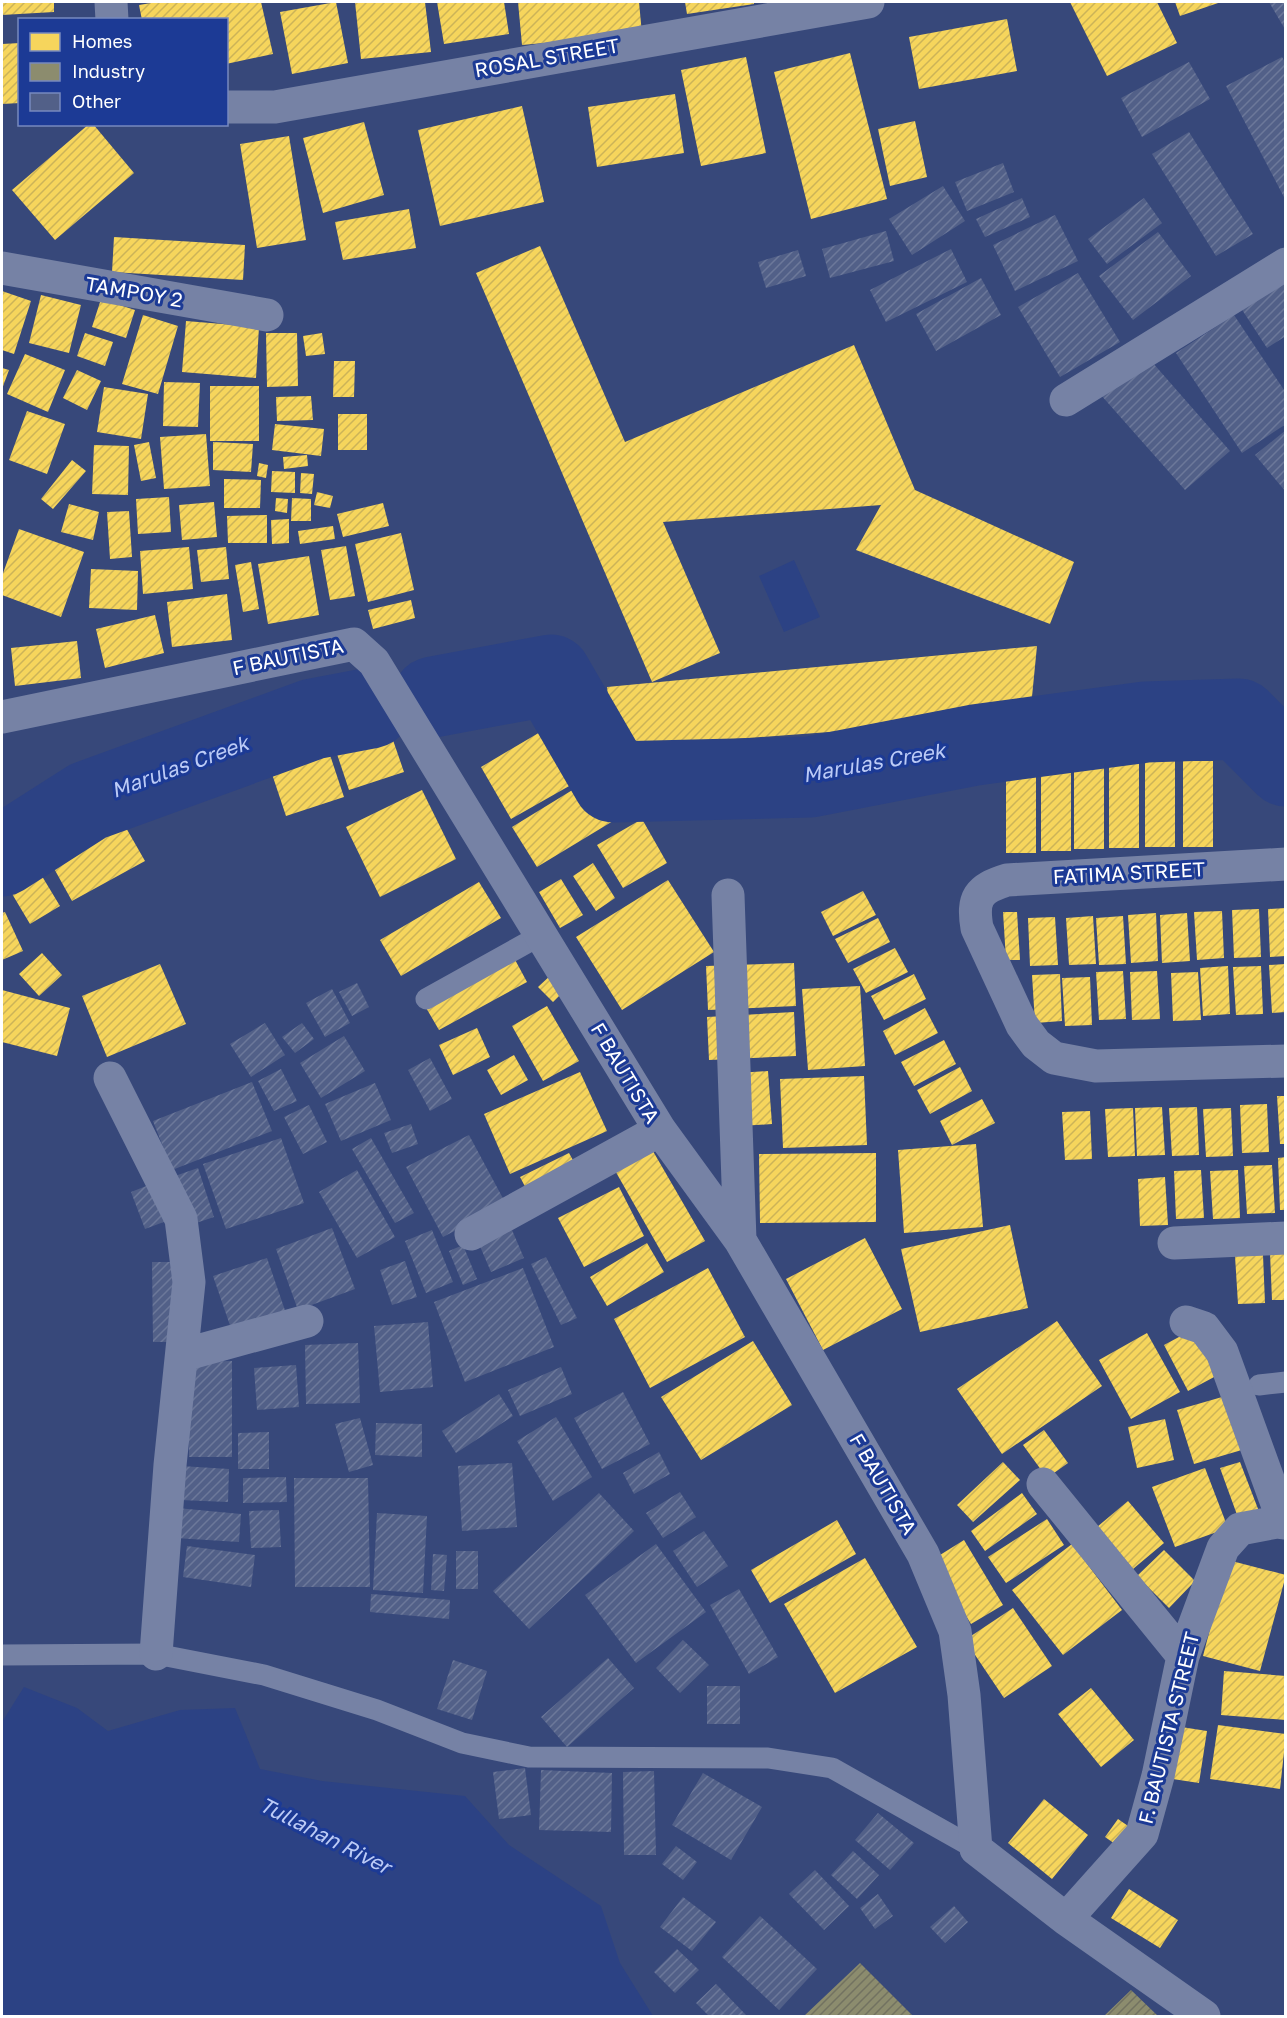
<svg xmlns="http://www.w3.org/2000/svg" width="1287" height="2018" font-family="'Golos Text',sans-serif">
<defs>
<pattern id="homes-hatch" width="6" height="6" patternUnits="userSpaceOnUse" patternTransform="scale(1.5)"><rect width="6" height="6" fill="#f6d55c"/><path d="M-1 1l2-2M0 6l6-6M5 7l2-2" fill="none" stroke="#ccb358"/></pattern>
<pattern id="industry-hatch" width="6" height="6" patternUnits="userSpaceOnUse" patternTransform="scale(1.5)"><rect width="6" height="6" fill="#8c8c6e"/><path d="M-1 1l2-2M0 6l6-6M5 7l2-2" fill="none" stroke="#727260"/></pattern>
<pattern id="building-hatch" width="6" height="6" patternUnits="userSpaceOnUse" patternTransform="scale(1.5)"><rect width="6" height="6" fill="#526088"/><path d="M-1 1l2-2M0 6l6-6M5 7l2-2" fill="none" stroke="#6c789a"/></pattern>
</defs>
<rect width="100%" height="100%" fill="#37487a"/>
<!-- water -->
<path fill="#2c4284" d="M794,560L820,617L784,632L759,576Z
M24,1687L77,1708L108,1731L180,1710L235,1708L260,1769L322,1781L465,1796L509,1845L601,1906L620,1963L653,2016H2V1722Z"/>
<!-- homes -->
<path fill="url(#homes-hatch)" d="M2,2H54V12L2,15Z
M157,2H261L273,54L226,64V20H142L139,5Z
M336,2L348,63L292,74L280,12Z
M355,2H425L431,52L361,59Z
M437,2H504L509,34L444,44Z
M518,2H639L642,34L522,45Z
M685,2H754V4L687,14Z
M1070,2H1157L1177,43L1107,76Z
M1175,2H1221L1180,16Z
M1007,19L1017,71L919,89L909,37Z
M20,43V103L2,104V44Z
M850,53L887,199L811,219L774,72Z
M746,57L766,153L701,166L681,70Z
M675,94L684,153L597,167L588,107Z
M522,106L544,202L440,226L418,130Z
M915,121L927,177L890,186L878,129Z
M364,122L384,195L323,213L303,138Z
M89,124H93L134,173L55,240L12,190Z
M289,136L306,240L257,248L240,144Z
M409,209L416,248L343,260L335,222Z
M114,237L245,245L243,280L112,272Z
M540,246L625,442L854,345L915,490L1074,562L1050,624L856,550L881,505L663,522L720,653L652,682L476,273Z
M2,291L31,301L14,354L2,350Z
M41,295L81,305L69,353L29,343Z
M101,299L135,310L126,338L92,327Z
M143,315L178,326L158,394L122,384Z
M186,321L259,327L256,378L182,372Z
M85,333L113,342L105,366L77,356Z
M266,333H297L298,386L267,387Z
M322,333L325,354L306,356L303,336Z
M25,354L65,370L48,412L7,394Z
M334,361H355L354,397H333Z
M2,368L9,370L2,389Z
M77,370L101,381L87,410L63,398Z
M164,382L200,383L198,427L163,426Z
M210,386H259V441H210Z
M104,387L148,394L141,439L97,432Z
M311,396L313,420L277,421L276,397Z
M27,411L65,424L47,474L9,460Z
M338,414H367V450H338Z
M275,424L324,429L321,456L272,450Z
M206,434L210,486L164,489L160,437Z
M149,442L156,478L141,481L134,445Z
M213,442L253,444L251,472L213,470Z
M94,445L129,446L128,495L92,494Z
M307,455L308,466L284,469L283,457Z
M72,460L86,471L53,509L41,499Z
M259,463L268,465L266,478L257,476Z
M272,471L295,472V493L271,492Z
M301,473L314,474L312,494L300,493Z
M224,479L261,480L260,508H224Z
M317,492L333,496L330,508L314,505Z
M169,497L171,532L138,534L136,499Z
M276,498L288,499L287,513L275,511Z
M292,498L311,499V521H291Z
M214,502L217,537L182,540L179,505Z
M383,503L389,526L343,537L337,514Z
M69,504L99,512L93,540L61,532Z
M129,511L132,557L110,559L107,512Z
M267,515V543H228L227,516Z
M289,519V543L272,544L271,520Z
M333,526L335,539L300,544L298,531Z
M19,529L84,552L61,617L2,595V576Z
M401,533L414,590L368,602L355,544Z
M346,546L355,596L330,600L321,550Z
M189,547L193,589L143,594L140,551Z
M226,547L229,579L201,582L197,550Z
M309,556L319,615L268,624L258,564Z
M251,562L259,609L243,612L235,565Z
M91,569L138,571L137,610L89,608Z
M227,594L232,640L172,647L167,602Z
M411,600L415,618L373,629L368,610Z
M155,615L164,653L105,668L96,629Z
M77,641L81,678L15,686L11,648Z
M1037,646L1030,717L613,748L607,687Z
M384,714L404,772L349,790L330,733Z
M547,728L578,781L511,819L481,767Z
M322,731L344,797L286,816L264,750Z
M1145,761H1175V847H1145Z
M1183,761H1213V847H1183Z
M1109,762H1139V848H1109Z
M1074,764H1104V849H1074Z
M1041,765H1071V851H1041Z
M1006,767H1036V853H1006Z
M592,778L618,818L537,867L512,827Z
M422,790L456,859L380,897L346,827Z
M113,805L145,861L72,901L41,845Z
M642,819L667,863L623,888L597,845Z
M31,858L60,906L30,924L2,877Z
M593,863L615,898L596,911L573,876Z
M561,879L583,915L560,928L539,892Z
M668,880L714,952L622,1010L576,937Z
M479,882L501,918L401,976L380,940Z
M863,891L876,915L833,936L821,912Z
M1286,908V956L1270,957L1268,909Z
M1259,909L1261,957L1234,958L1232,910Z
M1222,911L1224,958L1197,960L1194,912Z
M5,912L23,951L2,960V913Z
M1003,912H1017L1020,960H1006Z
M1156,913L1158,961L1131,963L1128,915Z
M1187,913L1190,961L1162,963L1160,915Z
M1093,916L1096,964L1069,965L1066,918Z
M1123,916L1126,964L1099,965L1096,918Z
M1055,917L1058,965L1030,966L1028,918Z
M878,918L890,942L848,963L835,939Z
M895,948L908,972L866,993L853,969Z
M42,953L62,975L39,996L19,974Z
M513,956L527,982L439,1030L425,1006Z
M794,963L796,1006L708,1010L706,966Z
M160,964L186,1024L107,1057L82,996Z
M1286,964V1012L1272,1013L1269,965Z
M1228,966L1230,1014L1203,1016L1200,968Z
M1261,966L1263,1014L1236,1015L1233,967Z
M1123,971L1126,1019L1099,1020L1096,972Z
M1157,971L1160,1019L1132,1020L1130,972Z
M1198,972L1201,1020L1173,1021L1171,973Z
M552,974L566,989L553,1002L538,987Z
M914,974L926,999L884,1020L871,996Z
M1060,974L1062,1021L1035,1023L1032,975Z
M1090,977L1092,1025L1065,1026L1062,978Z
M860,986L865,1066L808,1070L802,989Z
M2,990L70,1008L57,1056L2,1042Z
M547,1006L579,1061L543,1081L512,1026Z
M925,1008L938,1033L895,1055L883,1031Z
M794,1012L796,1056L709,1060L707,1017Z
M477,1028L490,1057L453,1075L439,1045Z
M944,1040L956,1064L914,1086L901,1062Z
M514,1055L528,1080L501,1095L487,1070Z
M960,1067L972,1091L930,1114L917,1090Z
M768,1071L772,1124L724,1127L720,1074Z
M580,1072L607,1131L510,1174L484,1114Z
M864,1076L867,1145L783,1148L780,1079Z
M1277,1096H1286V1144H1280Z
M982,1099L995,1123L952,1145L940,1121Z
M1267,1104L1269,1152L1242,1153L1240,1105Z
M1162,1107L1165,1155L1137,1156L1135,1108Z
M1197,1107L1199,1155L1172,1156L1169,1108Z
M1133,1108L1135,1156L1108,1157L1105,1109Z
M1231,1108L1233,1156L1206,1157L1203,1109Z
M1090,1111L1092,1159L1065,1160L1062,1112Z
M976,1144L983,1227L904,1233L898,1150Z
M650,1146L705,1241L667,1262L613,1167Z
M569,1153L579,1171L530,1196L520,1177Z
M876,1153V1222L760,1223L759,1154Z
M1286,1157V1210H1280L1278,1158Z
M1272,1165L1275,1213L1247,1214L1244,1166Z
M1201,1170L1204,1218L1176,1219L1174,1171Z
M1238,1170L1240,1218L1213,1219L1210,1171Z
M1165,1177L1168,1225L1140,1226L1138,1179Z
M619,1187L644,1236L584,1267L558,1218Z
M1010,1225L1028,1308L920,1332L901,1249Z
M865,1238L902,1309L823,1350L786,1279Z
M647,1243L664,1272L607,1306L590,1277Z
M1286,1252V1300H1272L1270,1253Z
M1263,1255L1265,1303L1238,1304L1235,1256Z
M708,1268L745,1337L650,1388L614,1319Z
M1057,1321L1102,1386L1002,1454L957,1389Z
M1192,1330L1216,1376L1188,1391L1164,1345Z
M1147,1333L1180,1392L1131,1419L1099,1360Z
M753,1341L792,1405L701,1460L661,1397Z
M1236,1393L1252,1447L1194,1464L1177,1410Z
M1165,1419L1174,1460L1137,1468L1128,1427Z
M1044,1430L1068,1463L1047,1478L1023,1445Z
M1003,1462L1020,1480L973,1522L957,1505Z
M1240,1462L1260,1514L1240,1523L1220,1468Z
M1205,1468L1228,1528L1175,1547L1152,1487Z
M1022,1493L1037,1514L985,1551L971,1531Z
M1128,1501L1164,1543L1133,1569L1097,1527Z
M1047,1519L1064,1545L1006,1583L988,1557Z
M837,1520L856,1554L770,1603L751,1570Z
M964,1540L1003,1605L971,1624L932,1560Z
M1072,1544L1122,1610L1063,1655L1012,1590Z
M1164,1550L1195,1581L1169,1608L1137,1576Z
M865,1558L917,1647L835,1693L784,1604Z
M1228,1560L1286,1575L1260,1671L1203,1656Z
M1013,1608L1052,1666L1004,1698L965,1640Z
M1224,1671L1286,1676V1720L1221,1715Z
M1091,1688L1134,1740L1101,1767L1058,1714Z
M1218,1725L1286,1734L1280,1789L1210,1779Z
M1175,1726L1207,1731L1199,1783L1166,1778Z
M1044,1799L1088,1835L1052,1879L1008,1843Z
M1118,1819L1131,1828L1118,1846L1105,1837Z
M1129,1889L1178,1920L1160,1948L1111,1918Z"/>
<!-- industry -->
<path fill="url(#industry-hatch)" d="M860,1963L913,2016H804Z
M1131,1990L1158,2016H1104Z"/>
<g fill="none" stroke-linecap="round" stroke-linejoin="round">
<!-- river -->
<path stroke="#2c4284" stroke-width="81" d="M433,697L551,675L613,782L810,777L975,745L1146,722L1239,719L1286,766
M2,856L88,801L313,719L371,708"/>
</g>
<!-- building -->
<path fill="url(#building-hatch)" d="M1269,2H1286V31Z
M1282,57L1286,64V201L1226,86Z
M1189,62L1210,99L1142,137L1121,98Z
M1189,132L1253,234L1216,256L1152,154Z
M1003,163L1014,192L967,211L955,182Z
M943,186L965,221L912,255L889,219Z
M1022,198L1030,217L985,237L976,219Z
M1144,198L1162,223L1107,264L1088,239Z
M1055,215L1078,261L1015,291L993,245Z
M886,231L894,261L830,278L822,249Z
M1158,232L1191,276L1133,320L1099,276Z
M951,249L967,282L886,322L870,290Z
M798,250L806,276L766,288L758,262Z
M1078,273L1120,342L1060,377L1018,307Z
M981,278L1001,315L936,351L916,314Z
M1286,280V336L1267,348L1235,299Z
M1234,315L1286,393V424L1242,453L1176,353Z
M1145,354L1230,451L1185,490L1100,394Z
M1286,430V492L1255,455Z
M357,983L369,1007L352,1016L339,992Z
M332,989L350,1023L325,1037L306,1003Z
M265,1023L285,1055L251,1077L230,1044Z
M302,1023L314,1039L295,1053L282,1037Z
M344,1036L365,1071L321,1098L300,1063Z
M430,1058L452,1099L430,1111L408,1070Z
M281,1069L297,1101L274,1111L258,1081Z
M252,1082L272,1131L172,1170L153,1121Z
M375,1083L391,1120L341,1141L325,1104Z
M309,1105L327,1142L303,1154L284,1117Z
M411,1124L418,1144L392,1153L384,1133Z
M469,1135L506,1204L443,1237L406,1167Z
M281,1138L304,1203L226,1229L203,1164Z
M371,1138L414,1213L395,1223L352,1149Z
M198,1168L214,1217L187,1226L172,1177Z
M357,1170L395,1237L357,1258L319,1192Z
M154,1183L169,1220L145,1229L131,1192Z
M332,1228L355,1289L298,1310L276,1249Z
M432,1230L453,1282L426,1293L405,1241Z
M512,1230L524,1258L491,1272L479,1244Z
M463,1245L477,1279L463,1285L449,1251Z
M546,1257L577,1318L561,1325L531,1264Z
M267,1258L289,1322L235,1340L213,1276Z
M405,1261L417,1297L392,1305L380,1270Z
M152,1262H178V1342H153Z
M523,1268L554,1347L465,1382L434,1302Z
M428,1322L433,1387L380,1392L374,1326Z
M358,1343L360,1403L306,1404L305,1345Z
M232,1361V1457H189L188,1362Z
M296,1365L299,1407L257,1410L254,1368Z
M561,1367L572,1394L520,1416L508,1390Z
M623,1392L650,1444L602,1469L574,1418Z
M499,1394L513,1416L456,1453L442,1431Z
M556,1417L592,1477L553,1501L517,1441Z
M360,1418L373,1465L349,1472L335,1424Z
M376,1423L422,1424V1457L375,1455Z
M269,1432V1469H238V1433Z
M659,1452L670,1474L634,1494L623,1473Z
M512,1463L517,1527L462,1531L458,1466Z
M181,1466L229,1469L228,1502L179,1500Z
M286,1477L287,1502L243,1503V1478Z
M294,1478H368L370,1587H295Z
M680,1492L696,1517L663,1538L646,1513Z
M599,1493L634,1531L529,1629L493,1591Z
M177,1508L241,1514L239,1542L175,1538Z
M279,1510L281,1547L251,1548L249,1511Z
M377,1513L427,1516L423,1593L373,1590Z
M704,1531L728,1566L697,1587L673,1551Z
M656,1544L706,1612L636,1663L585,1595Z
M187,1546L255,1555L251,1587L183,1577Z
M456,1551H478V1589H456Z
M433,1554L447,1555L444,1591L431,1590Z
M739,1589L778,1657L749,1674L710,1605Z
M371,1594L450,1600L449,1619L370,1612Z
M683,1640L709,1665L680,1693L656,1668Z
M608,1658L634,1688L567,1747L541,1717Z
M453,1660L487,1671L472,1720L437,1709Z
M707,1686H740V1724H707Z
M525,1768L531,1815L499,1819L493,1772Z
M541,1770L612,1773L611,1832L539,1830Z
M654,1771L656,1855H624L623,1772Z
M703,1773L762,1807L731,1860L672,1825Z
M878,1813L914,1843L890,1870L855,1840Z
M676,1846L697,1862L683,1880L662,1864Z
M853,1851L879,1875L857,1899L831,1875Z
M815,1870L849,1906L824,1930L789,1894Z
M878,1894L893,1916L875,1929L860,1908Z
M683,1897L716,1922L692,1951L660,1927Z
M954,1906L968,1922L945,1943L930,1927Z
M760,1916L817,1969L779,2010L722,1957Z
M677,1949L699,1970L675,1993L654,1972Z
M716,1984L747,2016H709L696,2003Z"/>
<g fill="none" stroke-linecap="round" stroke-linejoin="round">
<!-- lane -->
<path stroke="#7682a5" stroke-width="21" d="M426,999L541,935
M1259,1385L1286,1382
M2,1655L156,1654L264,1675L377,1710L462,1743L529,1757L768,1758L832,1768L976,1849"/>
<!-- street -->
<path stroke="#7682a5" stroke-width="33" d="M111,2L112,20
M226,107H275L868,2
M2,268L267,315
M1066,400L1286,264
M2,717L354,644L374,662L660,1130L740,1240L923,1554L955,1631L964,1695L976,1849L1066,1919L1204,2016
M1286,864L1007,880C978,889 972,898 977,928L1022,1025L1036,1044L1054,1058L1096,1066L1286,1061
M728,895L740,1240
M110,1078L181,1219L189,1282L170,1465L156,1654
M471,1234L660,1130
M1174,1243L1286,1238
M1186,1322L1204,1328L1222,1352L1284,1523
M183,1355L307,1321
M1043,1484L1183,1656
M1066,1919L1142,1834L1158,1776L1183,1656L1223,1548L1240,1529L1277,1522L1286,1523"/>
</g>
<g text-anchor="middle" stroke-width="6" stroke-linejoin="round" paint-order="stroke">
<!-- street labels -->
<g font-size="20" fill="#fff" stroke="#1c3a95">
<text transform="translate(547 58) rotate(-10)" y="7">ROSAL STREET</text>
<text transform="translate(134 292) rotate(10)" y="7">TAMPOY 2</text>
<text transform="translate(288 657) rotate(-12)" y="7">F BAUTISTA</text>
<text transform="translate(1129 873) rotate(-3)" y="7">FATIMA STREET</text>
<text transform="translate(625 1073) rotate(59)" y="7">F BAUTISTA</text>
<text transform="translate(883 1484) rotate(60)" y="7">F BAUTISTA</text>
<text transform="translate(1169 1728) rotate(-76)" y="7">F. BAUTISTA STREET</text>
</g>
<!-- water labels -->
<g font-size="21" font-style="italic" fill="#bccbf6" stroke="#1c3a95">
<text transform="translate(874 763) rotate(-10)" y="7">Marulas Creek</text>
<text transform="translate(180 767) rotate(-20)" y="7">Marulas Creek</text>
<text transform="translate(325 1836) rotate(27)" y="7">Tullahan River</text>
</g>
</g>
<!-- border -->
<rect width="1287" height="2018" fill="none" stroke="#ffffff" stroke-width="6"/>
<!-- legend -->
<rect x="18" y="18" width="210" height="108" fill="#1c3a95" stroke="#7789bf" stroke-width="1.5"/>
<rect x="30" y="33" width="30" height="18" fill="#f6d55c" stroke="#7789bf" stroke-width="1.5"/>
<text x="72" y="48" font-size="18" fill="#ffffff">Homes</text>
<rect x="30" y="63" width="30" height="18" fill="#8c8c6e" stroke="#7789bf" stroke-width="1.5"/>
<text x="72" y="78" font-size="18" fill="#ffffff">Industry</text>
<rect x="30" y="93" width="30" height="18" fill="#526088" stroke="#7789bf" stroke-width="1.5"/>
<text x="72" y="108" font-size="18" fill="#ffffff">Other</text>
</svg>
